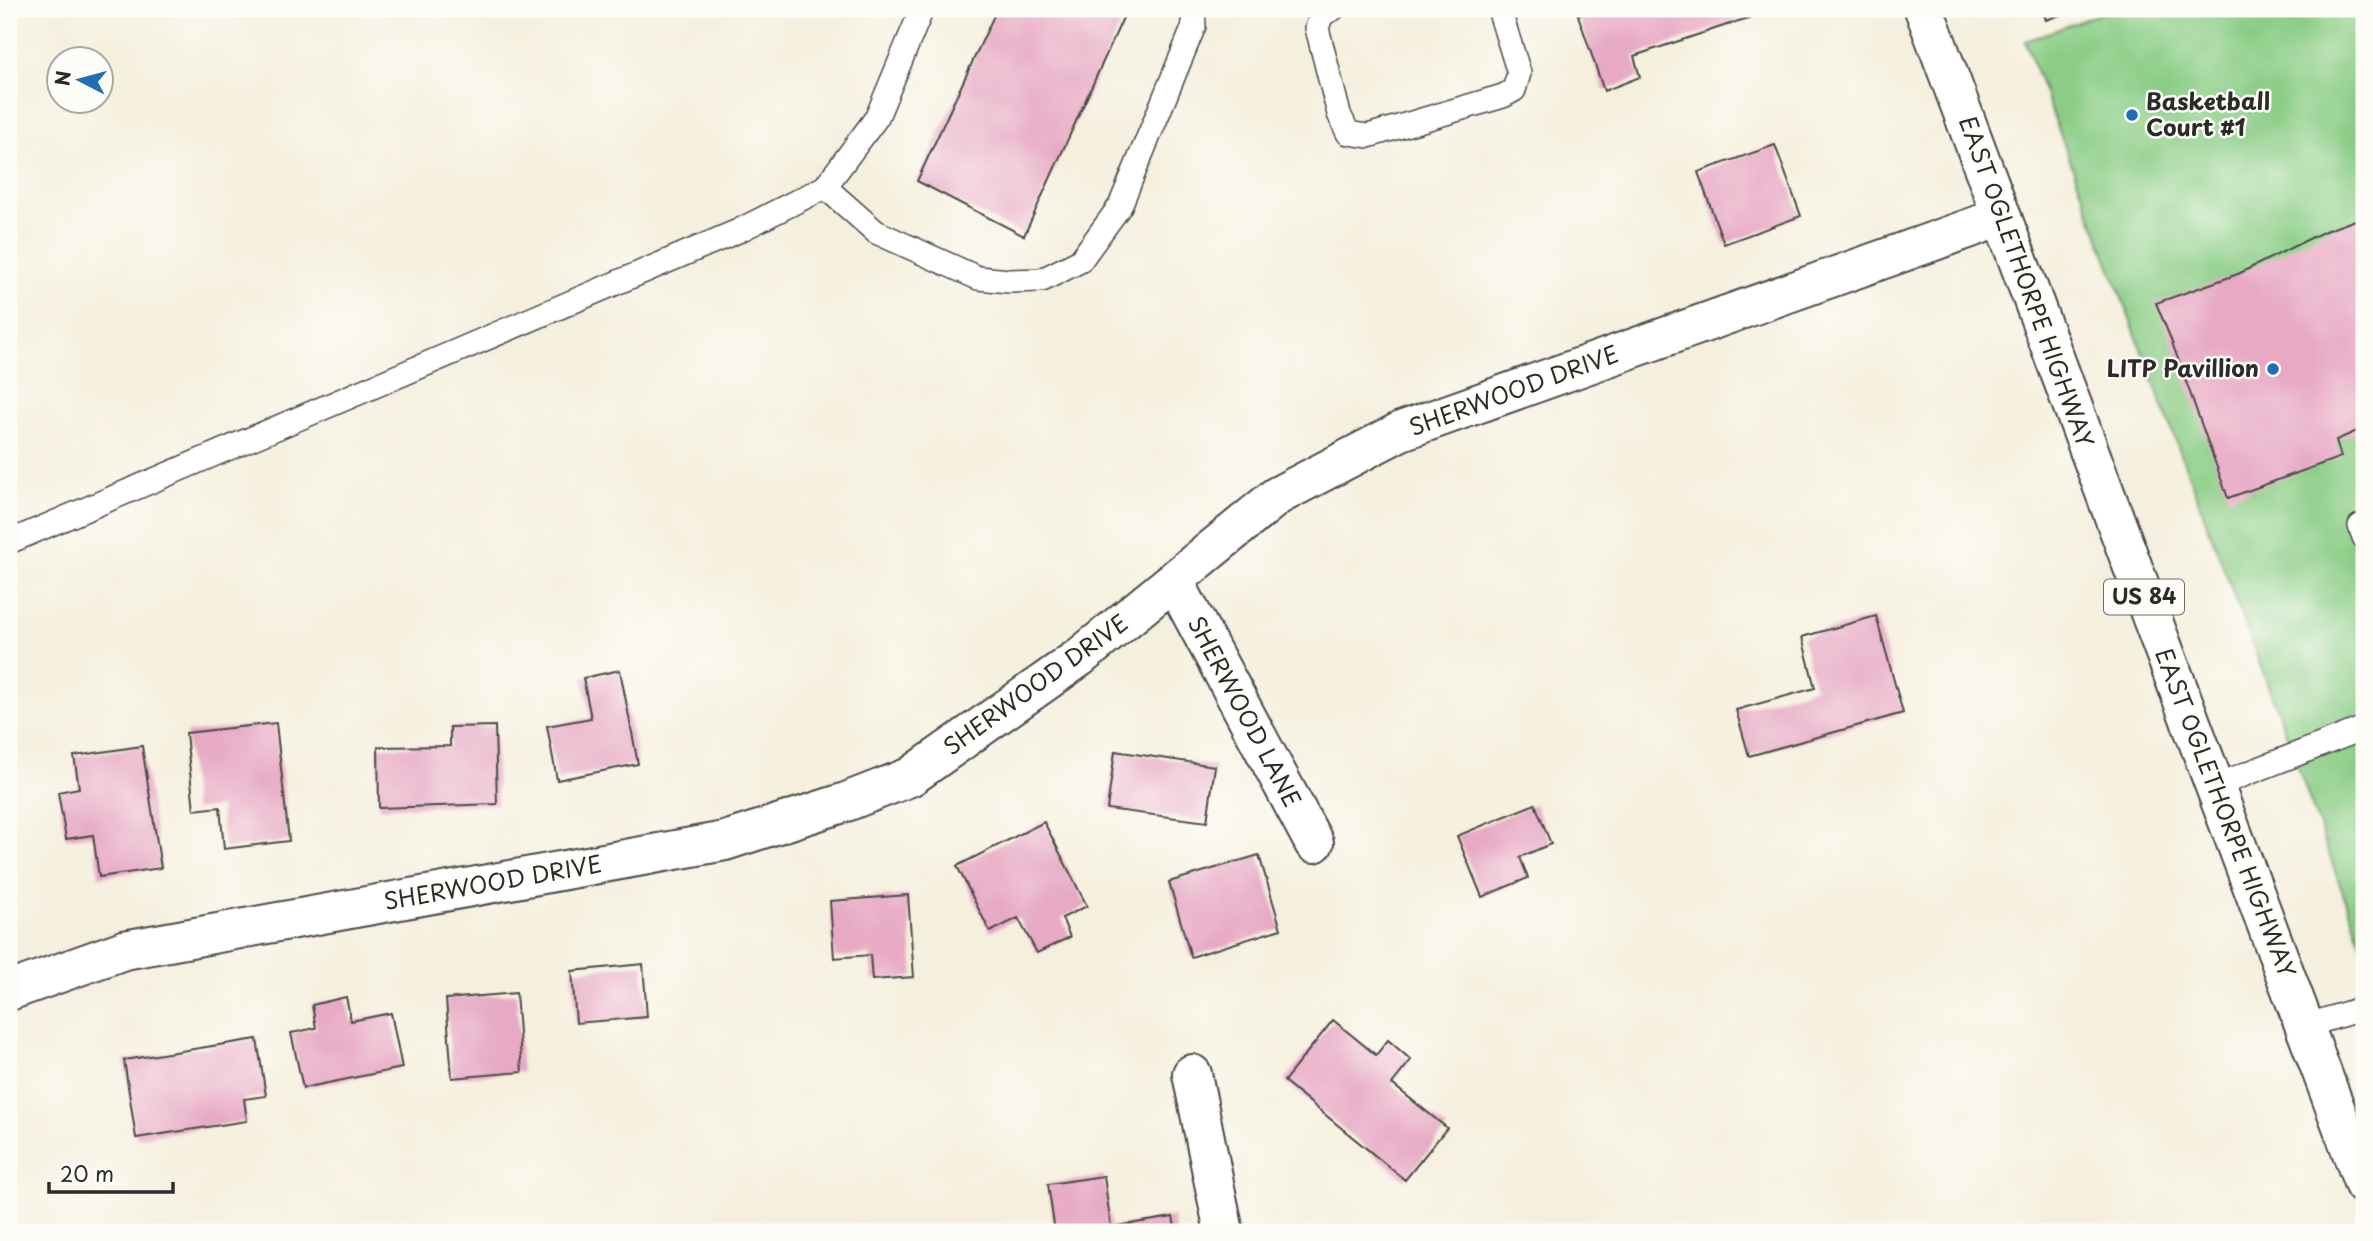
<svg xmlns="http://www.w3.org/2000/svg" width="2373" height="1241" font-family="'Playpen Sans',sans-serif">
<rect width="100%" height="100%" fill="#fdfcf7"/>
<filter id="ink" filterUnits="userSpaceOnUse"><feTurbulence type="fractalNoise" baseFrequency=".0143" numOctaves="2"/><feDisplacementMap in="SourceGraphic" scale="14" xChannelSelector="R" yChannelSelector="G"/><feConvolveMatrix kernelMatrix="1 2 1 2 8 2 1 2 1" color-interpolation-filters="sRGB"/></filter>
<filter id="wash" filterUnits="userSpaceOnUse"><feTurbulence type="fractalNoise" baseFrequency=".00686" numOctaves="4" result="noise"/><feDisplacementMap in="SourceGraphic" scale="28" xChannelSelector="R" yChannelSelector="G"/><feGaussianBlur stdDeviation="1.57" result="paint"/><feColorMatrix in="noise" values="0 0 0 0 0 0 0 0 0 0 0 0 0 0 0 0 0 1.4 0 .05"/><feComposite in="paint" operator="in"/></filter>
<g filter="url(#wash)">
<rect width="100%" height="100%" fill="#f5efdd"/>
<!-- green -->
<path fill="#8bcd86" stroke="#5b7c58" stroke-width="2" d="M2113,9H2364V952L2281,720L2025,41Z"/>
<g id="blocks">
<!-- building -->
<path fill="#e7a9c4" d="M997,9H1127L1024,236L917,181Z
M1599,9H1775L1634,56L1640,77L1604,91L1578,15Z
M2042,9H2077L2046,20Z
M1775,145L1801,216L1724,244L1698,172Z
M2364,217V428L2336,440L2341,457L2228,498L2170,337L2156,303L2238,274L2325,231Z
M1876,616L1903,713L1749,756L1736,710L1815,688L1802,637Z
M620,670L638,764L557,780L547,726L591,718L583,678Z
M276,723L289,841L224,849L220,807L194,810L186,733Z
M495,726L497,804L379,808L378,747L450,746V727Z
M142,746L161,868L99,877L93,835L66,839L58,792L79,788L74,756Z
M1115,751L1215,766L1207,822L1107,809Z
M1535,804L1551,844L1520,857L1528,878L1482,897L1457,836Z
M1044,822L1087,906L1062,918L1070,937L1037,953L1018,918L990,932L957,866Z
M1259,855L1281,929L1191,957L1169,882Z
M908,895L914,977L872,980L870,955L834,958L830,901Z
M643,964L647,1017L576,1023L572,971Z
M516,993L522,1072L452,1078L446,999Z
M346,997L351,1021L391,1013L402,1068L303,1088L291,1033L316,1028L312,1005Z
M1333,1020L1376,1055L1388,1040L1411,1060L1392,1084L1447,1128L1405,1180L1284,1081Z
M257,1039L266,1096L244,1099L247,1121L136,1138L124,1060Z
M1104,1176L1111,1227L1173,1217L1176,1232H1055L1048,1184Z"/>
</g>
</g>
<g filter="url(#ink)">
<use href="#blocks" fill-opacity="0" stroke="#494846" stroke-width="2"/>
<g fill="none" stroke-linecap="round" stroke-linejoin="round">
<defs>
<path id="lane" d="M1333,9L1322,14L1317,28L1339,114L1348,133L1368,136L1503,96L1514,90L1519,73L1499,9
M825,187L876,232L978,278L1009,281L1042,280L1080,261L1120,206L1194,26L1193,9
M2364,524L2360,526L2364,537
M9,542L738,231L825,187L877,117L922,9
M2215,786L2364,728
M2305,1026L2364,1008"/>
<path id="street" d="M1174,581L1314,843
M9,991L124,950L725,841L846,802L910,777L1080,657L1277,496L1401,431L1979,225L2001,214
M1192,1074L1224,1232"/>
<path id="highway" d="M1924,9L2364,1185"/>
</defs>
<!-- lane casing -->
<use href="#lane" stroke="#494846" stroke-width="26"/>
<!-- street casing -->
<use href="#street" stroke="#494846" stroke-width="42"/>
<!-- highway casing -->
<use href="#highway" stroke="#494846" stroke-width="42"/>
<!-- lane -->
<use href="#lane" stroke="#fff" stroke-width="23"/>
<!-- street -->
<use href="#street" stroke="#fff" stroke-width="38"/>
<!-- highway -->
<use href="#highway" stroke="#fff" stroke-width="38"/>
</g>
</g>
<!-- markers -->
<g fill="#1f6fb2" stroke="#fdfcf7" stroke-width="2.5">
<circle cx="2132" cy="115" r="7"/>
<circle cx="2273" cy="369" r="7"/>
</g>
<g text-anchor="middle" stroke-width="5" stroke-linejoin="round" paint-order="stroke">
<!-- shield labels -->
<rect fill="#fdfcf7" stroke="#6a6a68" stroke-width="2" x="2104" y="579.5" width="80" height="35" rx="5"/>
<g font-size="21" font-weight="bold" fill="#2b2b2b">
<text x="2144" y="604">US 84</text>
</g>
<!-- poi labels -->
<g font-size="23" font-weight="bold" fill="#2b2b2b" stroke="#fdfcf7" text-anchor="start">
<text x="2146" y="110">Basketball<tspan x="2146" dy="26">Court #1</tspan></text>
<text x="2259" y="377" text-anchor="end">LITP Pavillion</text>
</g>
<!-- street labels -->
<g font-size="23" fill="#2b2b2b" stroke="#fdfcf7">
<text transform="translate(2026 282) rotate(70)" y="8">EAST OGLETHORPE HIGHWAY</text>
<text transform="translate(1514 391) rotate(-20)" y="8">SHERWOOD DRIVE</text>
<text transform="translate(1036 685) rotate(-36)" y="8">SHERWOOD DRIVE</text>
<text transform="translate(1244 712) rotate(62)" y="8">SHERWOOD LANE</text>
<text transform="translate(2225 813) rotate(69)" y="8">EAST OGLETHORPE HIGHWAY</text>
<text transform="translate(493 883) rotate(-10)" y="8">SHERWOOD DRIVE</text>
</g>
</g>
<!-- margin -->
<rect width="2373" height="1241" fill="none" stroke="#fdfcf7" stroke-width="35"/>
<!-- north arrow -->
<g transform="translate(80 80) rotate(276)"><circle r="33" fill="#fdfcf7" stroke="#a9a8a5" stroke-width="2"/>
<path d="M0-5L12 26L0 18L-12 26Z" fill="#1f6fb2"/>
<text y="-10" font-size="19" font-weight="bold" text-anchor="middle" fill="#2b2b2b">N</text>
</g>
<!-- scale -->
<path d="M49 1182v10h124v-10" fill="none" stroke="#2b2b2b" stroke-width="3.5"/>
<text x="60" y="1182" font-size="21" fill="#2b2b2b" stroke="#fdfcf7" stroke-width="5" paint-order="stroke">20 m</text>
</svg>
